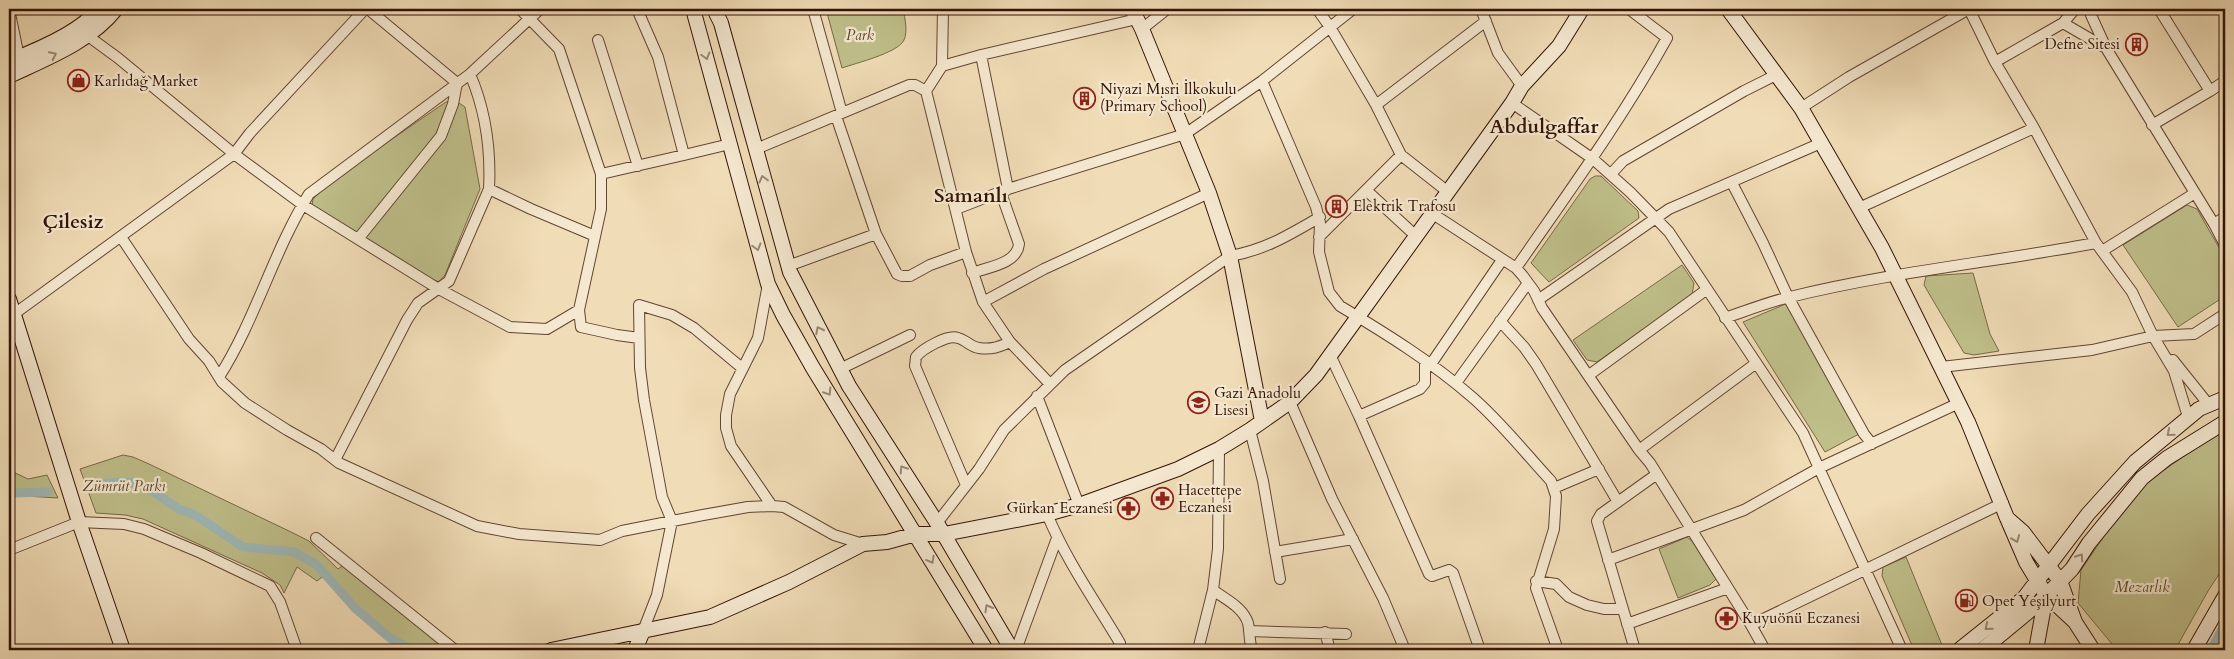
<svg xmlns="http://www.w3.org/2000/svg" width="2234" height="659" font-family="Cardo,serif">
<rect width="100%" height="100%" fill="#f0dcb6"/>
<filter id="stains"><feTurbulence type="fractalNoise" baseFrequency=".004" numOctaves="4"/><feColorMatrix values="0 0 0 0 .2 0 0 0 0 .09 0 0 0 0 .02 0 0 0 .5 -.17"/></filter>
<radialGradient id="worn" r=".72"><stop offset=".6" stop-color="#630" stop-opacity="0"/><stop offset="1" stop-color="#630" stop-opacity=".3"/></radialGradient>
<!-- green -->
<path fill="#bfbf8a" stroke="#786948" d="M826,9H903C905,19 908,31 904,40C898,53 856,63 842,68Z
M453,101L459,103L465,107L480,189L445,275L439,282L426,277L312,205L313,199L335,178L446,102Z
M1595,176H1601L1638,211L1639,218L1549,282L1531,263L1590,179Z
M2187,205L2197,209L2225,258V296L2178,327L2123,245Z
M1682,265L1694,283L1692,295L1597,362L1587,360L1573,340Z
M1973,273L1990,334L1999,351L1974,355L1964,353L1924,285L1926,276Z
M1788,303L1859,434L1825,452L1743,322Z
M2225,428V565L2208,591L2175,650H2117L2078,603L2081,570L2128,501L2151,479Z
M123,455L133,457L149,464L291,532L309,541L338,569L345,564L447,650H432L425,646L423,650H409L391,641L322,577L317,581L297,567L284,593L280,585L262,573L143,519L125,515L96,513L80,469Z
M9,470L28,479L47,475L58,498L9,495Z
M1687,537L1692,541L1716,579L1710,585L1678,598L1659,549Z
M1906,557L1944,650H1914L1882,576L1883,567Z"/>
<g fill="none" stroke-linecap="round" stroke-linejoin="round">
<!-- canal -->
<path stroke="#9eb9b8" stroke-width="9" d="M90,486L108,483L138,482L179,509L195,515L243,547L294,552L317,565L355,608L390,638L413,650
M9,491L13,493L48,492
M2211,650L2225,624"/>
<defs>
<path id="street" d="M9,9L19,57
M520,9L559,49L601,174V209L579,310L581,327L617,335L639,338
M637,9L658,57L684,155L730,144
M813,9L842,113
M943,9L942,66L926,91L966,252L983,302L1010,342L1050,384
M1317,9L1330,27L1376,105L1401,155L1448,192
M1481,9L1498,53L1522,86
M1969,9L1995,62L2034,128L2096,243L2132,292L2153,336L2174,371L2188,417
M2091,9V15L2106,48
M2159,9L2210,91L2225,81
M2063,23L2106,48L2214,224
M1142,29L1167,9
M88,36L118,58L234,154L303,205L437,288L510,327L547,329L579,310
M598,40L638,166
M981,55L1008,189L1004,192
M1995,62L2063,23L2075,9
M942,66L981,55L1137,19
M470,74C485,109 491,150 489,189L531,209L595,236
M1262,81L1316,207L1320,223L1319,252L1329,292L1340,306C1385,333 1432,362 1472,397C1501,422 1525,453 1551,481L1556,496L1554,529L1536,588L1558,650
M1512,103L1593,159L1630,192L1669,232L1803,433L1902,650
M1376,105L1486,21
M1801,108L1849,77L1969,9
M836,116L876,234L897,274L902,276H910L930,265L966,252
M2152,125L2210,91
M756,149L909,85H915L926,91
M601,174L684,155
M1611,174L1623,161L1744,91L1778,74
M1732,183L1763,243L1788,297L1864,434L1872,444
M1366,190L1417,237
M1859,208L2034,128
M956,209L1008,189L1185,134L1262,81L1353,9
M1433,214L1516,268L1523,276L1534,291L1542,308L1639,450L1650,463L1751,625L1765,650
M2225,217L2214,224L2225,245
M121,237L189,339L209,361L222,382L245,403L287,430L321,449L339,463L477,526L519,534L600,540L622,531L703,515L748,507L772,506L784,507L834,535L863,544
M1319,237L1401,155
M358,239L441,136L453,104L457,83L368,9
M2102,251L2195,193
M788,266L876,234
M1516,268C1568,193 1622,119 1667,38L1629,9
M972,273C988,267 1017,264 1019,244L1001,193
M768,284L758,338L730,394L726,415V428L731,446L772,506
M1538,300L1669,209L1821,143
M983,302L1044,269L1209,193
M10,317L234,154L250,133L365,9
M1725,318C1746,311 1768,302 1790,297C1891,272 1994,262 2096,243
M1500,321L1524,347L1536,364L1618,502
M1331,357L1359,416L1429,574L1432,576L1449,570L1453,573L1480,650
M2173,360L2209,405
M1431,364L1502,260
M1941,367L2092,350L2153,336L2194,334L2225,314
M840,369L910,335
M1589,375L1706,290
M219,377C256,319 273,252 309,194L470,74L540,9
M1456,383L1528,283
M1037,396L1079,505
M1290,402L1332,499L1383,598L1405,650
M1359,416L1420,389L1425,383V361
M1250,430L1263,481L1280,579
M1639,450L1755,364
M335,460L407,320L418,303L449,281L489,189
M966,485L915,366L916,357C922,349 948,334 958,338C966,340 971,347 979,348C991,350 999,347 1010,342
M1554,488L1599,469
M1047,514C1066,560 1095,601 1120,643V650
M937,523L979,469L1004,430L1065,370L1230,256C1265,250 1289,235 1320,217
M316,538L455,650
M9,550L79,522L124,524L144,529L201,553L270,586L280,602L297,650
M1275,552L1353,539
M1608,560L1744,510L1819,468L1959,403
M1536,581L1556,584L1569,597L1587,605L1604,609H1622
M1213,590C1225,599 1243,607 1248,623C1250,632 1249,641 1252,650
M1627,624L1728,588
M1751,625L2003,503
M643,631L657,595L672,521L662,497L644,400L640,368L639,305L672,315L694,328L742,368
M1249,631L1346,634
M1325,632L1330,650
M1016,650L1057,538
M1198,650L1213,590L1218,549L1219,449
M1635,650L1597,521L1601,514L1657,474"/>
<path id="secondary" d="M693,9L768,284L783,315L813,368L986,650
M714,9L721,23L790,272L849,386L937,523L1012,650
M1132,9L1142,29L1209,193L1230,256L1262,421
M1728,9L1801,108L1882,248L1968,422L2007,518
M9,61C35,51 82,31 98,9
M9,76C47,58 90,42 116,9
M9,299L79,522L123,650
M2075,622L2093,650
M551,650L710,617L789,582L863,544L887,542L916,534H944L1047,514L1079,505L1178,469L1219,449L1250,430L1290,402L1316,375L1512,103L1522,86L1559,46L1582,9
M635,650L643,631
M1959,650L2024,598L2088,514L2135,462L2199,409L2225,398
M1982,650L2039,603L2072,569L2089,543L2142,478L2167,458L2225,422
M2036,650L2046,595L2026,562L2007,518L2023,532L2060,581L2075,622L2046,595
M2194,650L2225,596"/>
</defs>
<!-- street casing -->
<use href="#street" stroke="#624531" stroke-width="12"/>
<!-- secondary casing -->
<use href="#secondary" stroke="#321305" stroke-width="16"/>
<!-- street -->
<use href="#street" stroke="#f5e8d0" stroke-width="10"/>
<!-- secondary -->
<use href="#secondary" stroke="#f5e8d0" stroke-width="14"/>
</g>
<!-- one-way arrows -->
<defs><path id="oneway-chevron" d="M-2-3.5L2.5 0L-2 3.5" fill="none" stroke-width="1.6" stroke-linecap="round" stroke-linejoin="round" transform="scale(1.25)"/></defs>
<g stroke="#9d8875">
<use href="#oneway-chevron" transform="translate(53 55) rotate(-26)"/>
<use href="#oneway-chevron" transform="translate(706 56) rotate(74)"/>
<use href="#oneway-chevron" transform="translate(763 179) rotate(-105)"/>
<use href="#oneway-chevron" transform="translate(757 247) rotate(74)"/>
<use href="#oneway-chevron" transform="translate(819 330) rotate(-117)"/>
<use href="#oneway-chevron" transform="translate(828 392) rotate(58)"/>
<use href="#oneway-chevron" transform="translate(2170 433) rotate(140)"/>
<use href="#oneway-chevron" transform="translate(903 469) rotate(-123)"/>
<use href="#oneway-chevron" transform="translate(2016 539) rotate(68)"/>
<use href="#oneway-chevron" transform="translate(2080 557) rotate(-57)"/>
<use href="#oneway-chevron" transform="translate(931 560) rotate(61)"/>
<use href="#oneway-chevron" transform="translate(988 608) rotate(-120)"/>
<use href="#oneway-chevron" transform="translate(1988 627) rotate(141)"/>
</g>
<!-- icons -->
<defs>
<symbol id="building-ring" viewBox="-11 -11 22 22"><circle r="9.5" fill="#f5e8d0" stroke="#8f2418" stroke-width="1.5"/><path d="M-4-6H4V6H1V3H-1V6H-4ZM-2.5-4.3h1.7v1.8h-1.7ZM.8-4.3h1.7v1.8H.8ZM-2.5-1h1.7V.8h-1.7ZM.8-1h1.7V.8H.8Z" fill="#8f2418"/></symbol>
<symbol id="shop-ring" viewBox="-11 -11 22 22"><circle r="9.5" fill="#f5e8d0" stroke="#8f2418" stroke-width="1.5"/><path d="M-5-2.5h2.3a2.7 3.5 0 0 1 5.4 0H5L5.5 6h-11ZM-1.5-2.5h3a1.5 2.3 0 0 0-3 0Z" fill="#8f2418"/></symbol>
<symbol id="school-ring" viewBox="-11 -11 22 22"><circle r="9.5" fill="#f5e8d0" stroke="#8f2418" stroke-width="1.5"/><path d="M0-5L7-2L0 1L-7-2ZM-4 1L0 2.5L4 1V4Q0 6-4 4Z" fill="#8f2418"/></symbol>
<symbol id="pharmacy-ring" viewBox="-11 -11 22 22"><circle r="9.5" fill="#f5e8d0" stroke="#8f2418" stroke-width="1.5"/><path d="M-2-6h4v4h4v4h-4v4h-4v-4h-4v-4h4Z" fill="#8f2418"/></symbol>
<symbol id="fuel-ring" viewBox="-11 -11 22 22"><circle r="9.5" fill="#f5e8d0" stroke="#8f2418" stroke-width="1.5"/><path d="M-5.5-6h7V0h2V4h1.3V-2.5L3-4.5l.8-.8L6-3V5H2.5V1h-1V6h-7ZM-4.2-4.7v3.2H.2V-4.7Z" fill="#8f2418"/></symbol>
</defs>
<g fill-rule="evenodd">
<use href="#building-ring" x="2124" y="32" width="25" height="25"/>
<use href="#shop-ring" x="66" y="68" width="25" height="25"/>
<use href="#building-ring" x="1072" y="86" width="25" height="25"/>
<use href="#building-ring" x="1324" y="194" width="25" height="25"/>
<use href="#school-ring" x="1186" y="390" width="25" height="25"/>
<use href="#pharmacy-ring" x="1150" y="486" width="25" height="25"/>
<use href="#pharmacy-ring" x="1116" y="496" width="25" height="25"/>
<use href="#fuel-ring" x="1954" y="588" width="25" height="25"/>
<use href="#pharmacy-ring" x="1714" y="606" width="25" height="25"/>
</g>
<g text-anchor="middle" stroke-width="4.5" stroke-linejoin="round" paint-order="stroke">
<!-- park labels -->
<g font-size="15" font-style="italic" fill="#5c472d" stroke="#f5e8d0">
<text x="860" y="40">Park</text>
<text x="124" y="491">Zümrüt Parkı</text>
<text x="2142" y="592">Mezarlık</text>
</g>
<!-- poi labels -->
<g font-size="15" fill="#321305" stroke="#f5e8d0" text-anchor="start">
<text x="2120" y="49" text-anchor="end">Defne Sitesi</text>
<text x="94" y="86">Karlıdağ Market</text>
<text x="1100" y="94">Niyazi Mısri İlkokulu<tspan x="1100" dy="17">(Primary School)</tspan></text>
<text x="1353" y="211">Elektrik Trafosu</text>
<text x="1214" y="398">Gazi Anadolu<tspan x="1214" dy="17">Lisesi</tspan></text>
<text x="1178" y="495">Hacettepe<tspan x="1178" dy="17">Eczanesi</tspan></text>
<text x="1113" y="513" text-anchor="end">Gürkan Eczanesi</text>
<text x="1982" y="606">Opet Yeşilyurt</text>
<text x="1742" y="623">Kuyuönü Eczanesi</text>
</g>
<!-- district labels -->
<g font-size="20" font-weight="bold" fill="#321305" stroke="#f5e8d0">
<text x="1544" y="133">Abdulgaffar</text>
<text x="971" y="202">Samanlı</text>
<text x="73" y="228">Çilesiz</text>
</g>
</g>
<!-- margin -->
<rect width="2234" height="659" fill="none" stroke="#f0dcb6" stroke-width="30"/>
<rect x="10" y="10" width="2214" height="639" fill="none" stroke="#321305" stroke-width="2.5"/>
<rect x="15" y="15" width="2204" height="629" fill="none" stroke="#321305"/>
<rect width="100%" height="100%" filter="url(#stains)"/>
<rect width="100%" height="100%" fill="url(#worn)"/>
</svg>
